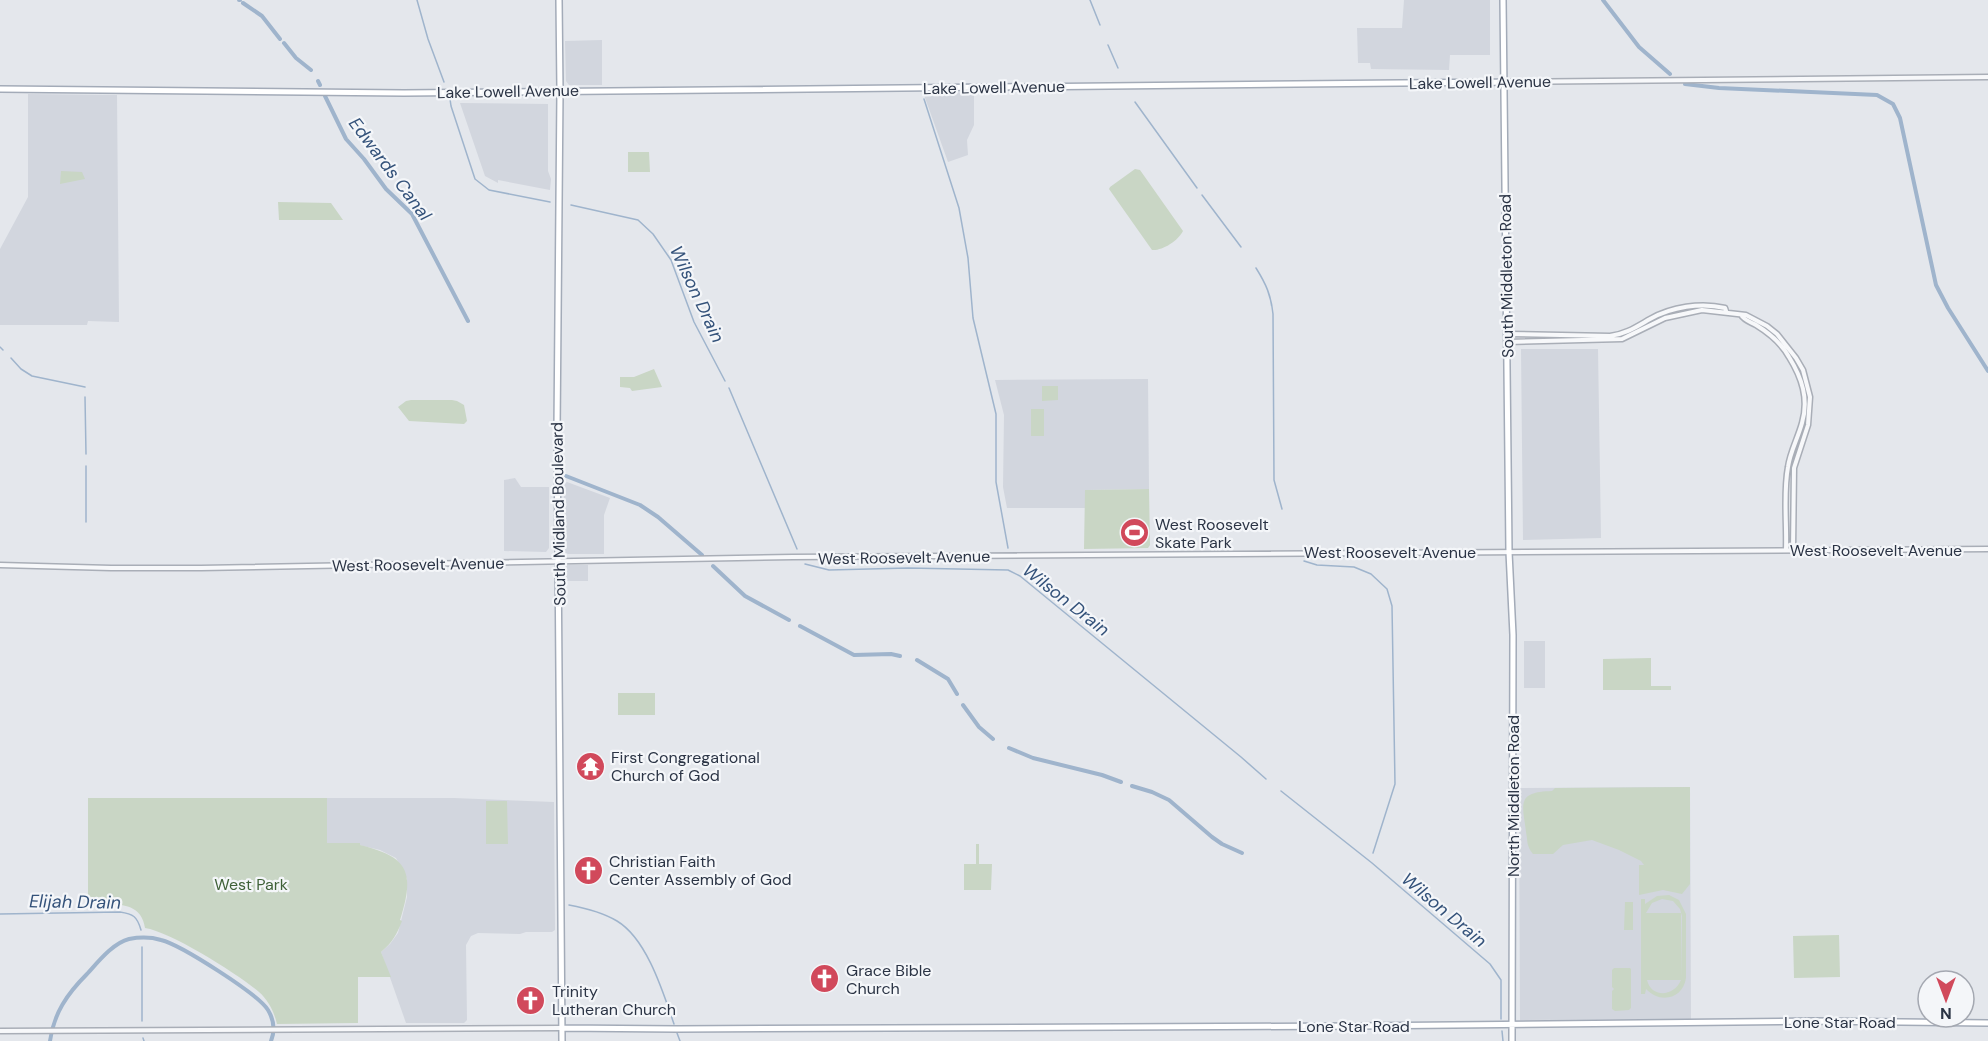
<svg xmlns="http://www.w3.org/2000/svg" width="1988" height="1041" font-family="'DM Sans',sans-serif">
<rect width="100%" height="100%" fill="#e4e7ec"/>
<!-- built -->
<path fill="#d2d6de" d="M1404,0H1490V55H1450L1449,70L1371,69L1370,63H1358L1357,28H1402Z
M602,40V85H569L566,81L565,41Z
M974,92V125L967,140L968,155L948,162L924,95L927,93Z
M28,94L117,95L119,322L88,321L87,325H0V249L28,197Z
M460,103L548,104V171L551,179L550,190L498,180V183L485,176Z
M1521,349H1598L1601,538L1523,540Z
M1148,379L1149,489L1085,490V508H1007L1003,487L1004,415L995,380Z
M515,478L521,487H549V548L546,552L504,551V480Z
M567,482L610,498L604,515V554H568L564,552V484Z
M566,565H588V581H563V571Z
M1524,641H1545V688H1524Z
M1690,787L1691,1019L1520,1020L1519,788Z
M327,798H454L554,802L555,930L552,932H526L520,934L478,933L471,936L466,945L467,1020L464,1023H406L381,952L390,944L398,933L407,897V879L396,858L380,850L359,845V843L327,844Z"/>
<!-- green -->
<path fill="#c9d6c5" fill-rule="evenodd" d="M628,152H649L650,172H628Z
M1135,169L1140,170L1183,231C1178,241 1162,251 1152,250L1109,189L1110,187Z
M61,171L82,172L85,179L60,184Z
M278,202L331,203L343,220H279Z
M654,369L662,387L632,391L630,388L620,387V377H634Z
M1042,386H1058V400L1042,401Z
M411,400H452L457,401L464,405L467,421L464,424L409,421L398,407L406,401Z
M1031,409H1044V436H1031Z
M1149,489L1150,545L1148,548L1084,549L1085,490Z
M1651,658V686H1671V690H1603V659Z
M618,693H655V715H618Z
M1690,787V884L1682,894L1663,890L1639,895V865H1644L1641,861L1619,850L1592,840L1563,845L1553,854H1533C1526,845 1528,842 1526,832C1523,805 1515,792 1552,791L1555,788Z
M88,798H327V843H360V845C409,857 415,872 400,920L402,921C397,934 392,943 381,952L391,977H358V1023L277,1024C274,1011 268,1000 259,992C238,974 171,932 145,928C141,899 111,905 88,904Z
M486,801H507L508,844H486Z
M976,844H979V864H992L991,890H964V864H976Z
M1669,895L1679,900L1686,914V978C1683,999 1660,1004 1646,989L1645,994H1641V899H1645V904L1657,896ZM1662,899L1673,901L1680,909L1682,916L1681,980V913H1646L1652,903ZM1647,980H1681C1674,997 1651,998 1647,980Z
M1625,902H1633V930H1624Z
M1839,935L1840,977L1794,978L1793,936Z
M1614,968H1630L1631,969V1008L1629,1010L1615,1011L1612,1009V991L1614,989L1612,987V970Z"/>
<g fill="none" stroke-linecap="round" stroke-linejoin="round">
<!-- stream -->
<path stroke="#9fb4cc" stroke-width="1.5" d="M417,0L428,39L444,82
M1090,0L1100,25
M1108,45L1118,68
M450,99L451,106L475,179L489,190L550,202
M924,99L959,208L968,258L973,318L996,414V482L1008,548
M1135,102L1197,188
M1202,195L1241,247
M571,205L638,220L653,234L671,260L694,322L725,381
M1256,268C1266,284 1271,295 1273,314L1274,480L1282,509
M0,347L3,350
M11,358L21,369L32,376L85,387
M729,388L797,549
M85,397L86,454
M86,466V522
M1304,561L1317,565L1354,567L1371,574L1387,589L1392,606L1395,784L1373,853
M805,564L829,570L908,568L1008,570L1020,576L1241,757L1266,779
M1281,791L1372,863L1490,964L1501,980V1019
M569,905C585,908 602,912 617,921C647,939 663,992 674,1024
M0,914L120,912C133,914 137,916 141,930
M142,947V1021
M1502,1031L1503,1041
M677,1033L680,1041
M143,1038L144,1041"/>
<!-- canal -->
<path stroke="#9fb4cc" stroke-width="4" d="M239,0H240
M1603,0L1639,47L1670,74
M243,3L262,16L280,39
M284,43L296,58L311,70
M318,81L320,85
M1685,84L1719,88L1877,95L1893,104L1900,118L1936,285L1948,308L1988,371
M325,96L346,139L364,159L386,189L412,214L468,321
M566,476L640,505L658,517L702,555
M713,566L745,596L789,620
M800,626L854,655L891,654L900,656
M917,660L948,679L957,694
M963,705L979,727L993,739
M1009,748L1033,758L1102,775L1121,782
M1132,786L1152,792L1169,800L1212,837L1222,844L1242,853
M50,1041C54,1013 67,994 87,974C98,962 113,943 129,939C140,937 151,937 161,940C181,945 258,994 268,1010C274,1020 275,1031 271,1041"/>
<defs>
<path id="minor" d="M1504,82L1988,77
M1741,315C1745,321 1751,322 1756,325C1769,333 1782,344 1789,357C1802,378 1809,399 1802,423C1798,438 1790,452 1788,467C1783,494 1787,523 1786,550
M1507,334L1610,336C1626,334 1636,327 1650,319C1671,307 1701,302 1725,308L1726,311
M1507,342L1622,339L1665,318L1702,310L1746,315L1767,326L1777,334L1796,358L1803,370L1810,397L1808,425L1794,468L1793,550
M0,565L111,568H201L793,557L1988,549
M0,1031L562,1028"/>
<path id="major" d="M559,0L560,91L557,430L562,1041
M1503,0L1509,552L1513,635L1512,1041
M0,89L404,93L1504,82
M562,1028L677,1029L1356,1026L1815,1021L1988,1023"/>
</defs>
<!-- minor casing -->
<use href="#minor" stroke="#a9aeb7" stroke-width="7"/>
<!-- major casing -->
<use href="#major" stroke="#a3abb8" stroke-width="8"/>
<!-- minor -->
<use href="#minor" stroke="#f7f8fa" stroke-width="4"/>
<!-- major -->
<use href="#major" stroke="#fff" stroke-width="5"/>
</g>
<!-- icons -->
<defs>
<symbol id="stadium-disc" viewBox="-11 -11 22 22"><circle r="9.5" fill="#d1495b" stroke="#f4f6f9"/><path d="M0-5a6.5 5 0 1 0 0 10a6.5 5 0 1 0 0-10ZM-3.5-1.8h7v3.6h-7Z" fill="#fff"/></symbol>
<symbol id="temple-disc" viewBox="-11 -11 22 22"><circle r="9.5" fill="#d1495b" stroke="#f4f6f9"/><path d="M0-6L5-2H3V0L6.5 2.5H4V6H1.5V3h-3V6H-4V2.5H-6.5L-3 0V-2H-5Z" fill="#fff"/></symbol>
<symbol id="church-disc" viewBox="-11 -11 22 22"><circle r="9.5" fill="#d1495b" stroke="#f4f6f9"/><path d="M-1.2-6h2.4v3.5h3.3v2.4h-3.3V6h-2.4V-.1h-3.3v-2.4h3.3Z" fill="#fff"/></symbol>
</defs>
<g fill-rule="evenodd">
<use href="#stadium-disc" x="1118" y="516" width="33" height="33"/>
<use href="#temple-disc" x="574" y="750" width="33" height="33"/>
<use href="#church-disc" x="572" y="854" width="33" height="33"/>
<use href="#church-disc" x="808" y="962" width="33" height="33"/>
<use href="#church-disc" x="514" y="984" width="33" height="33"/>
</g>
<g text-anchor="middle" stroke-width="4.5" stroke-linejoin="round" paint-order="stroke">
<!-- street labels -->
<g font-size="16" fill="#2b3445" stroke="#f4f6f9">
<text transform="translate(1480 82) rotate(-1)" y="6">Lake Lowell Avenue</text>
<text transform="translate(994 87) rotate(-1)" y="6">Lake Lowell Avenue</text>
<text transform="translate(508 91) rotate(-1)" y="6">Lake Lowell Avenue</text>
<text transform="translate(1506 276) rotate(-91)" y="6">South Middleton Road</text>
<text transform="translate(558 514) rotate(-91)" y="6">South Midland Boulevard</text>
<text x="1876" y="556">West Roosevelt Avenue</text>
<text x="1390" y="558">West Roosevelt Avenue</text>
<text transform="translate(904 557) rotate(-1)" y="6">West Roosevelt Avenue</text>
<text transform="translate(418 564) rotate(-1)" y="6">West Roosevelt Avenue</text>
<text transform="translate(1513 796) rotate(-90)" y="6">North Middleton Road</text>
<text x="1840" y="1028">Lone Star Road</text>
<text x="1354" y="1032">Lone Star Road</text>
</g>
<!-- poi labels -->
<g font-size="16" fill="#2b3445" stroke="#f4f6f9" text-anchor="start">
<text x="1155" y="530">West Roosevelt<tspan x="1155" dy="18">Skate Park</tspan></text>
<text x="611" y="763">First Congregational<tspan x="611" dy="18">Church of God</tspan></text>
<text x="609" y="867">Christian Faith<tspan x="609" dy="18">Center Assembly of God</tspan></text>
<text x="846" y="976">Grace Bible<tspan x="846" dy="18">Church</tspan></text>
<text x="552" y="997">Trinity<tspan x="552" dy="18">Lutheran Church</tspan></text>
</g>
<!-- park labels -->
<g font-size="16" fill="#3f6138" stroke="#f4f6f9">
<text x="251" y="890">West Park</text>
</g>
<!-- water labels -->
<g font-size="18" font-style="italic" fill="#34527a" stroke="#f4f6f9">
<text transform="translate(390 169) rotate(53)" y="6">Edwards Canal</text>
<text transform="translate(697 294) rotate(65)" y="6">Wilson Drain</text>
<text transform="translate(1066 600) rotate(38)" y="6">Wilson Drain</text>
<text transform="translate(75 902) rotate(1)" y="6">Elijah Drain</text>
<text transform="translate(1444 910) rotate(40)" y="6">Wilson Drain</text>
</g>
</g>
<!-- north arrow -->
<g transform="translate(1946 999) rotate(180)"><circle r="28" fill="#f4f6f9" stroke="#a4a8b1" stroke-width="1.5"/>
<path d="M0-4.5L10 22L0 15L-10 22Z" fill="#d1495b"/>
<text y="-9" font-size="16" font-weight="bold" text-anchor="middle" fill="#2b3445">N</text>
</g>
</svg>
